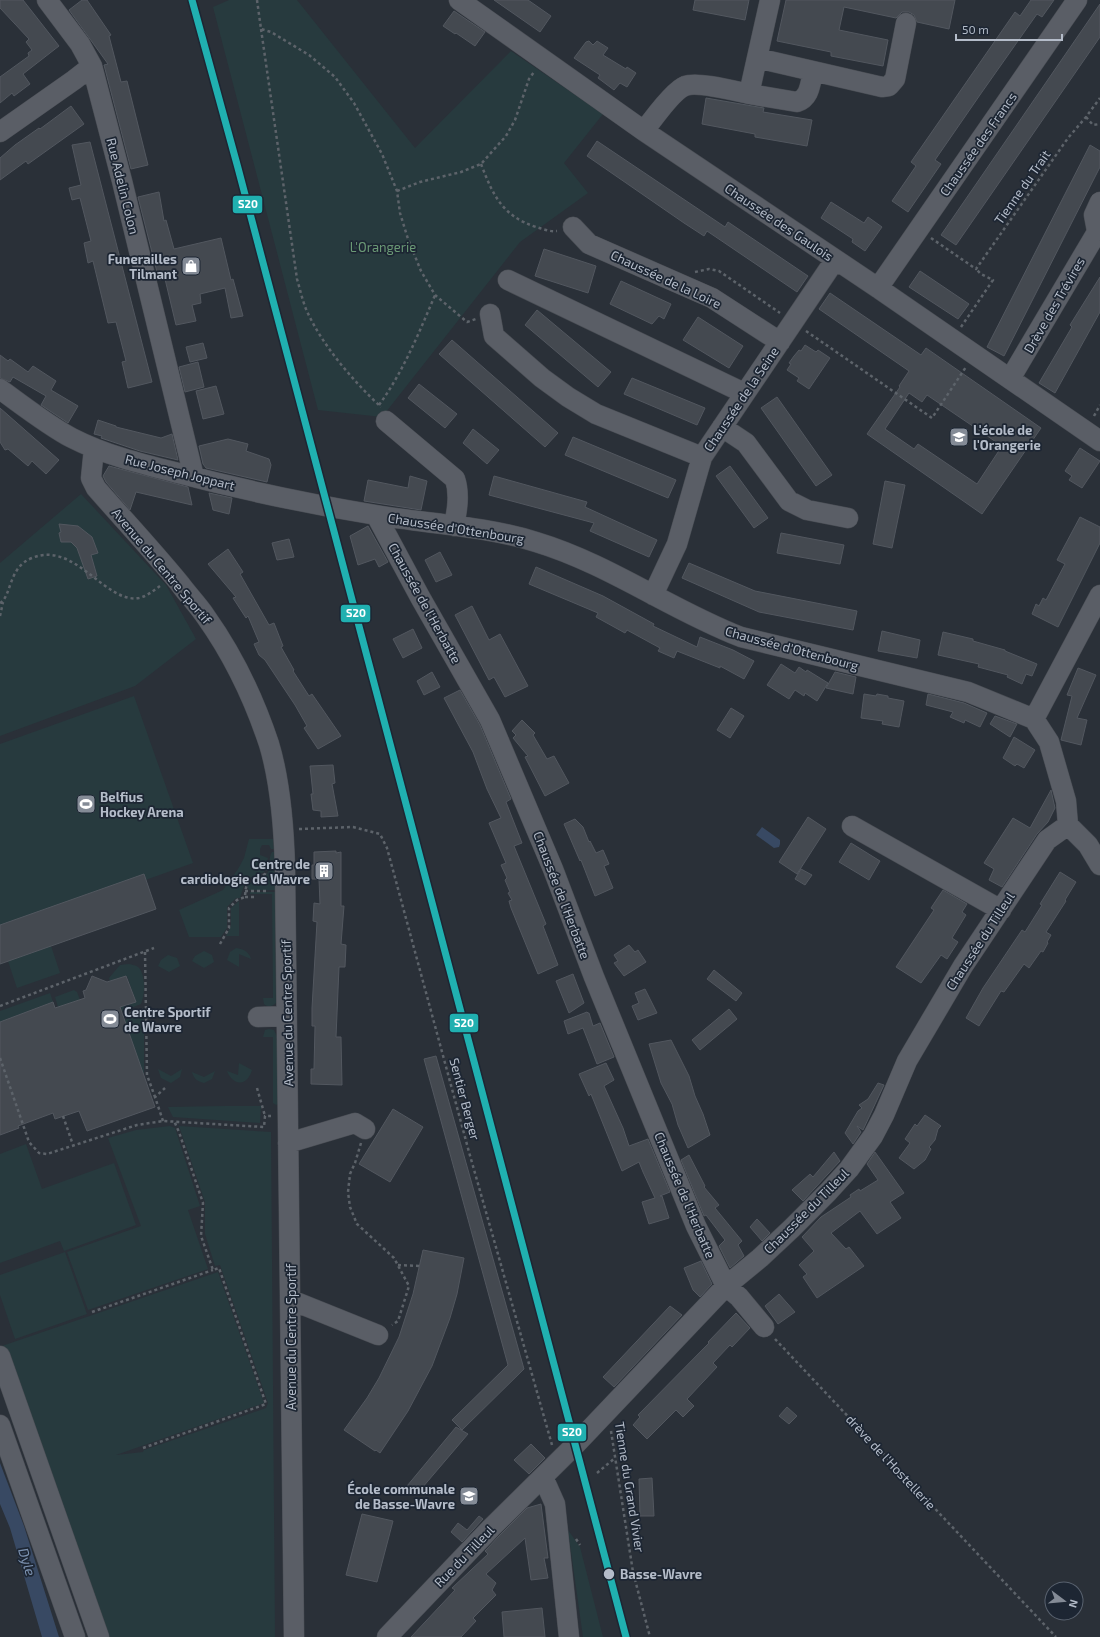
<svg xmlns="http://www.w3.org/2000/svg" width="1100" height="1637" font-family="'Exo 2',sans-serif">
<rect width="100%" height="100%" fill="#2a3038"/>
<!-- green -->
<path fill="#273a3e" d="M229,0H297L415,148L511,51L603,114L564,163L588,193L520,242L382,417L318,410L213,7Z
M81,494L166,585L196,639L135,686L0,736V563Z
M134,696L193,863L0,932V744Z
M249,839H273L274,849H271L269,845H262L260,849V855L268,858L264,872L248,879L245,882L240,898H236L227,907V928L221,937H189L179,910L223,890L238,869L244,858Z
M272,852H274L275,890H249L247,886C254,878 265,879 268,872C271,865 268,858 272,852Z
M250,892H275L276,1003C273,1006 268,1008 264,1004L263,998H273L272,894H250Z
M239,901V936H226L231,926V908Z
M51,946L60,973L17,988L8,961Z
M236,948C244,949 249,952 251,959L239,954V967L227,960L230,952Z
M204,951L212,955L214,962L204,968L192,961L195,956Z
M168,955L177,958L180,966L169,972L158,966L161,960Z
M129,964C132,965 136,965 138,967C146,974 145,995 141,1004L121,1012L120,1007L136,1002L127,976L110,981L109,978L120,965Z
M74,990L77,992L80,1000L58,1007L55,997Z
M50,993L53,1002L0,1022V1011Z
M137,1015L144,1019V1075L124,1020Z
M269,1029L274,1030L277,1037L278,1104L276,1105L273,1103V1037H263L265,1030Z
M239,1063L252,1070C247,1087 233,1086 227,1071L238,1075Z
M158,1069L171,1076L182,1069L180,1077L171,1083L161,1078Z
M215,1071L212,1079L204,1083C197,1081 194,1079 192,1072L204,1077Z
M225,1106H261L260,1123L173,1117L168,1107Z
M170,1126L175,1128L200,1206L188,1210L208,1269L88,1310L67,1252L141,1226L108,1138L136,1130Z
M179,1126L271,1132L275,1637H105L2,1346L218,1272L264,1403L116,1455L143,1452L144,1450L266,1408L268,1403L220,1265L215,1266L205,1234V1202Z
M26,1144L42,1189L114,1163L136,1225L64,1251L60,1241L0,1263V1154Z
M65,1252L87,1314L15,1339L0,1295V1275Z
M568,1530L580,1547L603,1637H583Z"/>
<!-- water -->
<path fill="#384963" d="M762,827L780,840V844L779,847L774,848L756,835Z
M0,1463L24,1526L59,1637H42L10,1528L0,1504Z"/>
<!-- building -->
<path fill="#444950" stroke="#52575f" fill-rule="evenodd" d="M0,0H23L59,46L23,74L30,84L14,96L12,93L0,103V77L29,56L28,53L32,50L26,42L29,39L0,8Z
M82,0H87L111,35L109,36L121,82L127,81L148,165L131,169L104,65L108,64L69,10Z
M494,0H528L551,16L540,32Z
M695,0H749L745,20L693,10Z
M786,0H955L949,29L917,22L914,15L909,12H902L896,18L844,7L839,30L888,40L883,66L831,56V52L777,41Z
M1031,0H1054L1042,17L1037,14L982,92L935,160L941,164L908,212L892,201L916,166L911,162L1015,12L1020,16Z
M1100,4V37L956,245L941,235Z
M454,11L485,32L475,46L456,33L455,34L443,26Z
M589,41L593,45L597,41L608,48L603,55L626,69L627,67L636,73L627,87L620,83L614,90L598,78L600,75L574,58L586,42Z
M706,98L764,108L763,112L812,120L807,146L755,137V134L702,124Z
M71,106L84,124L28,164L26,161L0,180V158L15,145L39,128L40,129Z
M597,141L725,227L728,222L808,276L797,292L707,231L704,236L684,223L587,156Z
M90,142L152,382L128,388L122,362L126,361L116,322L108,323L93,261L88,263L84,243L91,241L80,198L72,200L69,188L81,185L72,145Z
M1090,145L1100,151V167L1004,356L987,347Z
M159,192L164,221L166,220L174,249L221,238L231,280L233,279L243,316L231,318L225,288L200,294L201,303L192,305L196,321L176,325L165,279L159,280L138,197Z
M831,202L864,223L868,217L882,227L865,251L852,242L853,239L821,218Z
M544,249L596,266L588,293L535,276Z
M920,271L969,304L958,319L909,287Z
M1100,277V312L1055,393L1039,383L1072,327L1070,325Z
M621,281L671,304L664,319L659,316L652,324L610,304Z
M830,293L921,355L926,348L1041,428L982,514L867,434L900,387L899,386L909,371L819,309ZM909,393L922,402L927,395L1002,446L977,484L918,444L914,449L885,429Z
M537,310L611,372L598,387L525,325Z
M698,317L743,346L729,368L683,340Z
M452,340L558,433L545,447L439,354Z
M203,343L207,358L190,362L186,347Z
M805,345L816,352L818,350L830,358L809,389L797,381L799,378L787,370L791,364L789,363L794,356L799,350L801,351Z
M0,355L8,361L10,359L28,372L33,366L56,381L51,390L78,406L68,423L41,405L46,396L13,377L10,382L0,378Z
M198,362L204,387L185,392L179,367Z
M632,378L705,408L697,425L624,394Z
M419,384L457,414L445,428L408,398Z
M216,386L224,414L203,419L196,391Z
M777,397L832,475L816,486L761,408Z
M0,408L59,460L46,474L32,461L28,466L8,449L5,450L0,442Z
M98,420L116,426V427L161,438L172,434L178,460L140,451L101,438L102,436L94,434Z
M473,429L499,450L487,464L463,443Z
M573,437L676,480L668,498L565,455Z
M228,439L248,444L246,451L269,459L271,465L267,482L206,468L203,464L199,446Z
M1080,448L1100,461L1082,488L1069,480L1072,476L1065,471Z
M109,466L188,487L192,505L136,492L130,510L106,482L103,476Z
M730,466L768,518L754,528L716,476Z
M410,476L427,481L421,510L364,501L368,480L408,488Z
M494,476L587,502L585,507L657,540L649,557L590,531L594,523L489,495Z
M885,481L905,485L892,548L873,544Z
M209,493L232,498L229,514L213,510Z
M1080,517L1100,527V543L1058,627L1032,614L1036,604L1039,606L1043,598L1046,600L1065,564L1057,560Z
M59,524L78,526L92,537L98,553L91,555L97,576L88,579L77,548L71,542H61L59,533L61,532Z
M368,526L388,562L379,567L375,559L358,565L350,536Z
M781,533L844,545L840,564L777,553Z
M289,539L294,557L277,560L272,543Z
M228,549L243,572L240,574L269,625L274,623L283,646L281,647L294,670L293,671L309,696L312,694L341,736L318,749L304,728L307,726L295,705L265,660L259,655L254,644L259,642L248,616L246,618L233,598L236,597L208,564Z
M440,552L452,575L436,582L425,560Z
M689,563L755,591L857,611L853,630L759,612L682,578Z
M536,567L603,596L654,624L653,626L697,647L700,637L733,650L754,661L744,679L720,666V668L677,651L674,658L658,651L660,648L627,630L625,633L596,617L598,613L529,584Z
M472,606L489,640L500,634L528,686L505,697L494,677L489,680L455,615Z
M413,629L422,648L403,658L393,639Z
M882,631L920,640L917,658L878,651Z
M943,632L973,639V641L1005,650V651L1037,664L1032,676L1026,674L1022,684L1007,677L1008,675L978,667L979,664L938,655Z
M781,664L795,673L799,667L806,672L807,670L828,683L817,701L805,693L804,696L795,690L789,699L767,685Z
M1078,668L1096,675L1077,718L1087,720L1081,745L1061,740L1072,696L1067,695Z
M432,672L440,687L424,695L417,681Z
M835,672L856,677L853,694L826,688Z
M460,690L480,725L511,799L506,802L522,843L514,846L546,924L543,926L558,965L538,974L511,908L509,901L512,900L508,893L510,892L505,880L507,878L501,865L506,863L489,823L501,818L487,789L473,752L444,698Z
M864,694L876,696L877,694L888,696V698L904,701L899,727L882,724L883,721L861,718Z
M928,694L964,703L987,713L980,727L965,720L964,723L950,717L953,712L926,705Z
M731,708L744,716L730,738L717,730Z
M995,716L1017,724L1010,737L990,724Z
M522,720L535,733L533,735L547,759L554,756L569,783L545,796L525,757L528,756L513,738L516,735L512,731Z
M1014,737L1035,750L1024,768L1017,764L1015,766L1003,758Z
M333,765L335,783L332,784L338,816L321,817V811L313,810L311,794H313L310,766Z
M1051,790L1055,808L1048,822L1037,834L1002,887L989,880L994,869L984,863L1013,818L1030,828Z
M808,817L826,829L797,874L779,862Z
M575,819L583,827L589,842L590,841L596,853L603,850L609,864L604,866L613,888L595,896L581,860L580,861L564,824Z
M851,843L880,861L869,880L839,862Z
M336,851V853L341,852V906H344L341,944L346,945L345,967H339L336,1037H341L342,1085L311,1084V1069H314L315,1026H312V1008L317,922L313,921L314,903L320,904L319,879H312V865H314V852Z
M801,869L812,875L805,885L795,879Z
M1060,872L1076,882L1065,900L1066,901L1046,932L1051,935L1047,942L1048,943L1043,952L1041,951L1029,968L1024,964L1004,992L1001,991L979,1026L966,1018L983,988L1022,930L1025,932L1042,905L1040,904Z
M144,874L156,909L0,964V925Z
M943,890L967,904L962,912L966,915L952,938L958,942L947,959L941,955L921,983L896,967L934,910L931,908Z
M629,945L635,952L638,950L646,962L624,976L614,963L618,961L614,955Z
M714,970L742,993L736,1001L707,979Z
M573,974L584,1003L569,1013L556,981Z
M92,976L107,982L126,976L136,1002L120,1007L155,1107L87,1131L79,1111L55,1119L53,1113L18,1126L19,1128L0,1135V1022L53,1002L55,1008L85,998L83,991L86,990Z
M645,989L657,1013L638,1020L632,1006L639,1003L635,993Z
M729,1009L737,1019L700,1050L692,1040Z
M587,1012L588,1013H589L593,1026L600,1023L614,1057L597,1064L583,1028L568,1034L564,1021Z
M671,1040L689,1076L695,1096L703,1114L710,1135L688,1148L678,1125L672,1104L661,1083L649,1044Z
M436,1056L524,1369L462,1430L452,1420L508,1365L424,1059Z
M606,1063L614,1080L604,1086L623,1128L629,1146L648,1139L670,1192L660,1196H662L669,1218L649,1224L642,1202L655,1198L643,1172L639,1162L622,1171L591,1094L589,1096L579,1074Z
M878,1083L884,1085L863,1130L857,1126L861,1132L853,1144L845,1133L858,1111L862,1108L859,1105L868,1099Z
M393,1109L423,1127L390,1182L359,1164Z
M925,1115L941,1126L938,1129L935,1140L929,1147L931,1149L925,1160L914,1169L899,1158L910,1143L905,1139L915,1124L917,1126Z
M834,1152L840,1161L803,1201L792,1190L810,1174L813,1177Z
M875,1152L904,1193L890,1202L901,1218L877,1234L860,1211L831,1233L846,1249L849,1247L864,1266L817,1298L803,1277L807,1274L799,1265L814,1251L802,1237L821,1217L851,1197L850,1195L859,1189L860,1191L878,1180L867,1164Z
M689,1155L705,1186L704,1187L719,1205L715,1208L742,1241L738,1245L744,1256L730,1268L719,1246L725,1240L706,1215L704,1216L681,1160Z
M757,1219L770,1233L762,1241L750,1227Z
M423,1250L464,1258L457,1294L450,1318L432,1366L408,1411L380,1453L376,1450L375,1451L344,1430L367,1398L379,1378L399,1337L413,1294Z
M701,1261L712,1284L700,1297L693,1290L684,1268Z
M779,1294L795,1312L778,1324L765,1306Z
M670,1306L682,1315L614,1387L603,1377Z
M736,1313L750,1328L732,1347L730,1345L713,1363L717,1367L687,1399L694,1406L683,1417L676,1410L647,1439L633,1425L640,1417L638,1415L709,1343L708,1342Z
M787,1407L797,1416L789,1424L779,1416Z
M456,1427L468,1434L416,1495L407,1486Z
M531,1444L545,1458L529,1474L514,1460Z
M652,1478L654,1516H640L639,1479Z
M541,1504L548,1558H544L548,1578L531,1580L525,1538L486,1574L496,1583L492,1590L496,1595L473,1618L476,1621L461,1637H411L455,1590L452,1588L488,1554L485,1551L499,1536L527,1508Z
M362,1514L393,1521L377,1582L346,1575Z
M479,1516L483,1519L462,1542L451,1532L458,1523L467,1530Z
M542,1608L545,1637H504L502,1612Z"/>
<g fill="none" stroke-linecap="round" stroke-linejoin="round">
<defs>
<path id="minor" d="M47,0L80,44L92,66L122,181L194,477
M459,0L644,131L878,288L1100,441
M757,58L770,0
M813,72C810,84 810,98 797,102L749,94L757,58L882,87L889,86L895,79L906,23
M644,131C652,120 674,90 685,86C697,81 735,91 749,94
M0,132L74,80L92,66
M573,227L589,244L712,298L780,342
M1097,231L1094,215L1100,202
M508,280L744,393
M878,288L1077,0
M490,314L494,336L542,378L568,397L596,414L702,457
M1010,379L1100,227
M0,389C22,405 49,426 72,438C105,455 142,464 178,473C243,490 309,504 376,515C429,524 485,526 536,542C609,564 671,610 741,637L968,692L1034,719L1049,742L1066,801L1068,825L1088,845L1100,865
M386,421L455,479C460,494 457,511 454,526
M722,427L746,443L789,501L807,510L848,518
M94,448L91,478L96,488C124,520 153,551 180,584C188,595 198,605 206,617C233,655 254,699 269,744C281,784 284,828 285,869L294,1637
M376,515L420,597L490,720L553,869L594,977L696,1226L726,1286L739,1297L764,1327
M653,595L677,544L702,457L835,260
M1034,719L1100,595
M852,826L1001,910
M258,1017L286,1016
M288,1143L355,1123L365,1129
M291,1300L378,1335
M0,1356L99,1637
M0,1425L75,1637
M543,1477L555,1504L569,1637
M387,1637L491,1528L575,1445L726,1286L760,1258L791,1229L828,1192L849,1169L873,1136L884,1115L907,1061L963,966L1047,840L1068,825"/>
</defs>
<!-- minor casing -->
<use href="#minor" stroke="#484c53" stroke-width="21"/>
<!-- path -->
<path stroke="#5d636a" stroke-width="2.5" stroke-dasharray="3 3" stroke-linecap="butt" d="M257,0L261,29L271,32L309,55L335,77L354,103L382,154L397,191L400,213L408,239L421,271L435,295L467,322L476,319
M261,29L297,279C300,289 302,299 306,309C321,344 353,381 381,407
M1086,117L1093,125L1100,124
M481,164C493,195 502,216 536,227C543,229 550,232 557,231
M397,191L420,182L461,172L481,164L506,136L515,120L529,79L534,72
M931,238L976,269L1068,138L1086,117L1100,98
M695,272L709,269L719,271L780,313
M961,327L993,280L981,274L976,269
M806,331L932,418L966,367
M379,405C403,372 419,333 435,295
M1094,416L1100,405
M0,603C12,596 8,567 32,558C75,540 105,604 139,598C147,596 153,591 160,586
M0,616L3,602
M299,829L353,827L380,834L387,848L469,1152L552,1445
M245,891H269
M245,897H255
M220,944L229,928V908L237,900L245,897C246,878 249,882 265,874L267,868
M145,952L147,1075L155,1097
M0,1006L154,948
M123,1016L146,1009
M0,1058L29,1142L39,1153L47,1154L137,1125L163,1121L264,1127L265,1116H271
M257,1088L265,1116
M63,1116L73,1145
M163,1121L155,1097L165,1088
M361,1143L355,1163L350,1174L348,1192L350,1207L357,1224L394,1258L409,1286L398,1321L392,1325
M398,1265L420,1266
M92,1312L213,1270
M775,1339L1056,1637
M611,1431L633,1572L650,1637
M143,1448L266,1404L219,1268L213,1270L201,1236L203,1203L179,1132L174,1121
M597,1473L615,1458
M576,1539L580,1545"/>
<!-- minor -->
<use href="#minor" stroke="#5a5e66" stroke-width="20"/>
<defs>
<path id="rail-1" d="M192,0L238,168L626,1637"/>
</defs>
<!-- rail-1 casing -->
<use href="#rail-1" stroke="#1d2633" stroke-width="10"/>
<!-- rail-1 -->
<use href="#rail-1" stroke="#20b0b0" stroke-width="7"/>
</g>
<!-- icons -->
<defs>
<symbol id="shop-square" viewBox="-11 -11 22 22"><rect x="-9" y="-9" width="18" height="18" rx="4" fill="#848b96" stroke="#1d2633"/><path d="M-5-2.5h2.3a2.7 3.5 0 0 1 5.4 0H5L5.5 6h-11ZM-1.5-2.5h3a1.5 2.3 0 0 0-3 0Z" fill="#fff"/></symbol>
<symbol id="school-square" viewBox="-11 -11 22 22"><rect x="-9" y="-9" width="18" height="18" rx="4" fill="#848b96" stroke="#1d2633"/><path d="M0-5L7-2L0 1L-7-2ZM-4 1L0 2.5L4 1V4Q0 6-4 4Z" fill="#fff"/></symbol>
<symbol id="stadium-square" viewBox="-11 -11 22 22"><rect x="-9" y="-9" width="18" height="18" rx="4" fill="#848b96" stroke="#1d2633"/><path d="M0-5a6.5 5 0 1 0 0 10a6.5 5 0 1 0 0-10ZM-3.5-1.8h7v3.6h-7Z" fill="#fff"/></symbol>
<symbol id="building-square" viewBox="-11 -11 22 22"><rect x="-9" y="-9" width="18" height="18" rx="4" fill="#848b96" stroke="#1d2633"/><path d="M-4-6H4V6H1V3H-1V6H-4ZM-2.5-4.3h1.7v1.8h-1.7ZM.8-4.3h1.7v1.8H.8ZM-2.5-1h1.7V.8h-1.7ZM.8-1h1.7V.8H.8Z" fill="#fff"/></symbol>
</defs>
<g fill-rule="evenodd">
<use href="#shop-square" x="180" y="255" width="22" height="22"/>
<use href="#school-square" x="948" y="426" width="22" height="22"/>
<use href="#stadium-square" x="75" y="793" width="22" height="22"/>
<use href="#building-square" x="313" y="860" width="22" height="22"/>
<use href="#stadium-square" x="99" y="1008" width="22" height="22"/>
<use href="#school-square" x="458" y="1485" width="22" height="22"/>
</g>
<!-- markers -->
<circle fill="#b4bcc9" stroke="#1d2633" stroke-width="1.5" cx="609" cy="1574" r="6"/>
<g text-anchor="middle" stroke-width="3.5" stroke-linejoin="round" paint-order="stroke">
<!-- street labels -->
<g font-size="13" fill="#b4bcc9" stroke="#1d2633">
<text transform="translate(978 144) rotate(-55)" y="5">Chaussée des Francs</text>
<text transform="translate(123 186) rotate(76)" y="5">Rue Adelin Colon</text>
<text transform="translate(1022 187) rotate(-55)" y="5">Tienne du Trait</text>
<text transform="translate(779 222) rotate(34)" y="5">Chaussée des Gaulois</text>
<text transform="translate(666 279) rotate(25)" y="5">Chaussée de la Loire</text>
<text transform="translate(1054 305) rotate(-60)" y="5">Drève des Trévires</text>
<text transform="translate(741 399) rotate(-56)" y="5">Chaussée de la Seine</text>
<text transform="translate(180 472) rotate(14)" y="5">Rue Joseph Joppart</text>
<text transform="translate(456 528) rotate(9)" y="5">Chaussée d'Ottenbourg</text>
<text transform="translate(162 566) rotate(50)" y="5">Avenue du Centre Sportif</text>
<text transform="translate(425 603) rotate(61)" y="5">Chaussée de l'Herbatte</text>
<text transform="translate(792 648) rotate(15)" y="5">Chaussée d'Ottenbourg</text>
<text transform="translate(562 895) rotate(69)" y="5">Chaussée de l'Herbatte</text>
<text transform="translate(980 941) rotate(-57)" y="5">Chaussée du Tilleul</text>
<text transform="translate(287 1013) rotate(-91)" y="5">Avenue du Centre Sportif</text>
<text transform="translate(465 1099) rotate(75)" y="5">Sentier Berger</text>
<text transform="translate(685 1195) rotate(67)" y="5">Chaussée de l'Herbatte</text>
<text transform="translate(806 1211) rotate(-45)" y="5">Chaussée du Tilleul</text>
<text transform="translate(291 1337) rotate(-90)" y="5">Avenue du Centre Sportif</text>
<text transform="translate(891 1462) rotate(47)" y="5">drève de l'Hostellerie</text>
<text transform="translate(630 1487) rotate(81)" y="5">Tienne du Grand Vivier</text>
<text transform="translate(464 1556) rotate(-46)" y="5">Rue du Tilleul</text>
</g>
<!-- park labels -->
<g font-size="13" fill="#6b9a76" stroke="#1d2633">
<text x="383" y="252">L'Orangerie</text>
</g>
<!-- poi labels -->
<g font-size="13" font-weight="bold" fill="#b4bcc9" stroke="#1d2633" text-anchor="end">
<text x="177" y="264">Funerailles<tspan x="177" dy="15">Tilmant</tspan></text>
<text x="973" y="435" text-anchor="start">L'école de<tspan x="973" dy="15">l'Orangerie</tspan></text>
<text x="100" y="802" text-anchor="start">Belfius<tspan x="100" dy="15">Hockey Arena</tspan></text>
<text x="310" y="869">Centre de<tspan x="310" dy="15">cardiologie de Wavre</tspan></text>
<text x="124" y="1017" text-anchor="start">Centre Sportif<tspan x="124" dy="15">de Wavre</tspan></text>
<text x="455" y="1494">École communale<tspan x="455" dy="15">de Basse-Wavre</tspan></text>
</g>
<!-- stop labels -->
<g font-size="13" font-weight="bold" fill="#b4bcc9" stroke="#1d2633" text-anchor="start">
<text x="620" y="1579">Basse-Wavre</text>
</g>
<!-- water labels -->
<g font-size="14" font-style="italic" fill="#7c92b1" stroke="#1d2633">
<text transform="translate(27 1562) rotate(73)" y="5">Dyle</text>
</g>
</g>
<g stroke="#1d2633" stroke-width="1.5">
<rect x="232" y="195" width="31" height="19" rx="4" fill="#20b0b0"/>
<rect x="340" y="604" width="31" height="19" rx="4" fill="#20b0b0"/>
<rect x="449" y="1013" width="30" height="20" rx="4" fill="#20b0b0"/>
<rect x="557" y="1423" width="30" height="19" rx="4" fill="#20b0b0"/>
</g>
<g font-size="11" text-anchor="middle" font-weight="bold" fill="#fff">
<text x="248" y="208">S20</text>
<text x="356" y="617">S20</text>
<text x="464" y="1027">S20</text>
<text x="572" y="1436">S20</text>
</g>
<!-- north arrow -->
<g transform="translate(1064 1601) rotate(106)"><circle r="19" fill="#1d2633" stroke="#59626f"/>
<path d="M0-3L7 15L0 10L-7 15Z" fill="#848b96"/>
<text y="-6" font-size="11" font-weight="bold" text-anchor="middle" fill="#b4bcc9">N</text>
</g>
<!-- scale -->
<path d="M956 34v6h106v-6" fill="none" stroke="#b4bcc9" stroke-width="2"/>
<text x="962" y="34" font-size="12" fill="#b4bcc9" stroke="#1d2633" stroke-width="3" paint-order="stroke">50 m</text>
</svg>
